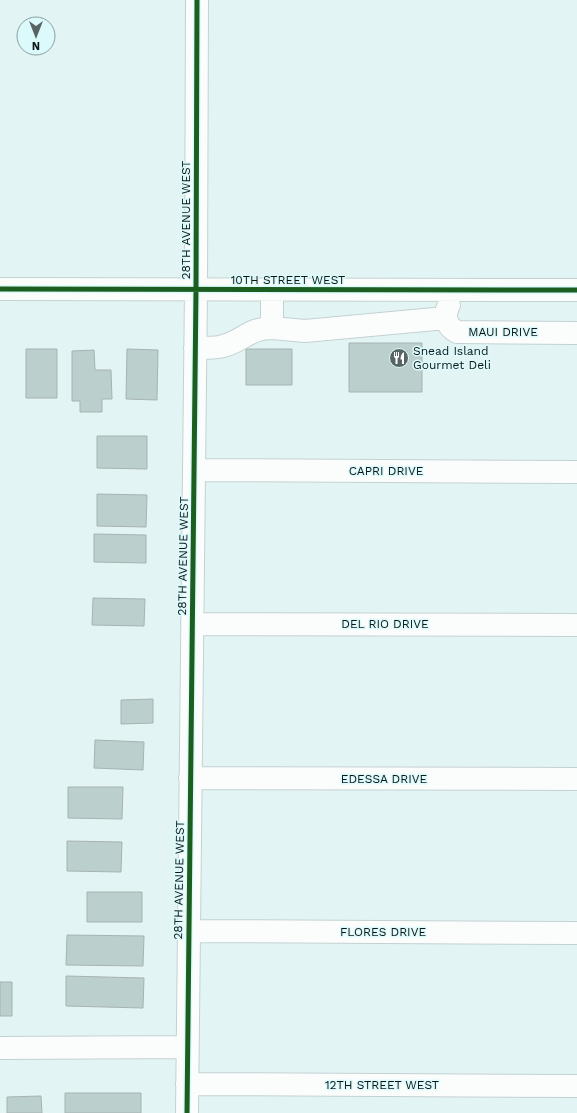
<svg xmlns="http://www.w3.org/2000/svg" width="577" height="1113" font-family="'Work Sans',sans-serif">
<rect width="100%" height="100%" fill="#e3f4f4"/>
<!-- building -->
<path fill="#bbd0cd" stroke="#a6b3b1" d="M349,343H422V392H349Z
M26,349H57V398H26Z
M127,349L158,350L157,400L126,399Z
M246,349H292V385H246Z
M94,350L95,370H111L112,399H102V412H80V401H72V351Z
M97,436H147V469L97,468Z
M97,494L147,495L146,527L97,526Z
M94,534L146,535V563L94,562Z
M93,598L145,599L144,626L92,625Z
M153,699V723L121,724V700Z
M95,740L144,742L143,770L94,768Z
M68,787H123L122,819L68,818Z
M67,841L122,842L121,872L67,871Z
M87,892H142V922H87Z
M67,935L144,936L143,966L66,965Z
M66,976L144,978L143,1008L66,1006Z
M0,982H12V1016H0Z
M65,1093H141V1113H65Z
M41,1096L42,1113H7V1097Z"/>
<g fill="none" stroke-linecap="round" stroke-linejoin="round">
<defs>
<path id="minor" d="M0,289L577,290
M449,305C443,316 446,326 457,332L577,333
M272,328L305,331L446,318
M195,348C204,347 215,349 223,346C243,341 249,328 272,328V290
M194,470L577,472
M192,624L577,625
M190,778L577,779
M188,931L577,933
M0,1048L187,1047
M187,1084L577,1086
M187,1113L196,290L197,0"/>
</defs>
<!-- minor casing -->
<use href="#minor" stroke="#c4d1d1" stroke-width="24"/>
<!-- minor -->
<use href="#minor" stroke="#fbfdfd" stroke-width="22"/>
<defs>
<path id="cycleway" d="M0,289L577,290
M187,1113L196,290L197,0"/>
</defs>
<!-- cycleway casing -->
<use href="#cycleway" stroke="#dcfafb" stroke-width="8"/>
<!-- cycleway -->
<use href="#cycleway" stroke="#1b5e20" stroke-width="5"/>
</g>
<!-- icons -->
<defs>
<symbol id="restaurant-disc" viewBox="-11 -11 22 22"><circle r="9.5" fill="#576464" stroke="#dcfafb"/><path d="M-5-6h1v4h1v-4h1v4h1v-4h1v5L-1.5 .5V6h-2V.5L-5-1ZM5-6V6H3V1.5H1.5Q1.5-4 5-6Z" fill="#fff"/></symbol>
</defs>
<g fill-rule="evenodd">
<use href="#restaurant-disc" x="388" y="347" width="22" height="22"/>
</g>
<g text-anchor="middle" stroke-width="3" stroke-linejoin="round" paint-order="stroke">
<!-- street labels -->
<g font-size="12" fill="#0c1617" stroke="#dcfafb">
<text transform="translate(186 220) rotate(-90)" y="4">28TH AVENUE WEST</text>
<text x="288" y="284">10TH STREET WEST</text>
<text x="503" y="336">MAUI DRIVE</text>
<text x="386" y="475">CAPRI DRIVE</text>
<text transform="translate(183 556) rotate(-89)" y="4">28TH AVENUE WEST</text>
<text x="385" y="628">DEL RIO DRIVE</text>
<text x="384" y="783">EDESSA DRIVE</text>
<text transform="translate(179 880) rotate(-89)" y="4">28TH AVENUE WEST</text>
<text x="383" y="936">FLORES DRIVE</text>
<text x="382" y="1089">12TH STREET WEST</text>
</g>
<!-- poi labels -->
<g font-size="12" fill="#0c1617" stroke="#dcfafb" text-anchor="start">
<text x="413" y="355">Snead Island<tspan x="413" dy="14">Gourmet Deli</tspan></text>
</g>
</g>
<!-- north arrow -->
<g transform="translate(36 36) rotate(180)"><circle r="19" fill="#dcfafb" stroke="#899fa0"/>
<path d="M0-3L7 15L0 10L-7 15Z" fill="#576464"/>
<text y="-6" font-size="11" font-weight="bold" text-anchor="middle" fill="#0c1617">N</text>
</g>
</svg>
